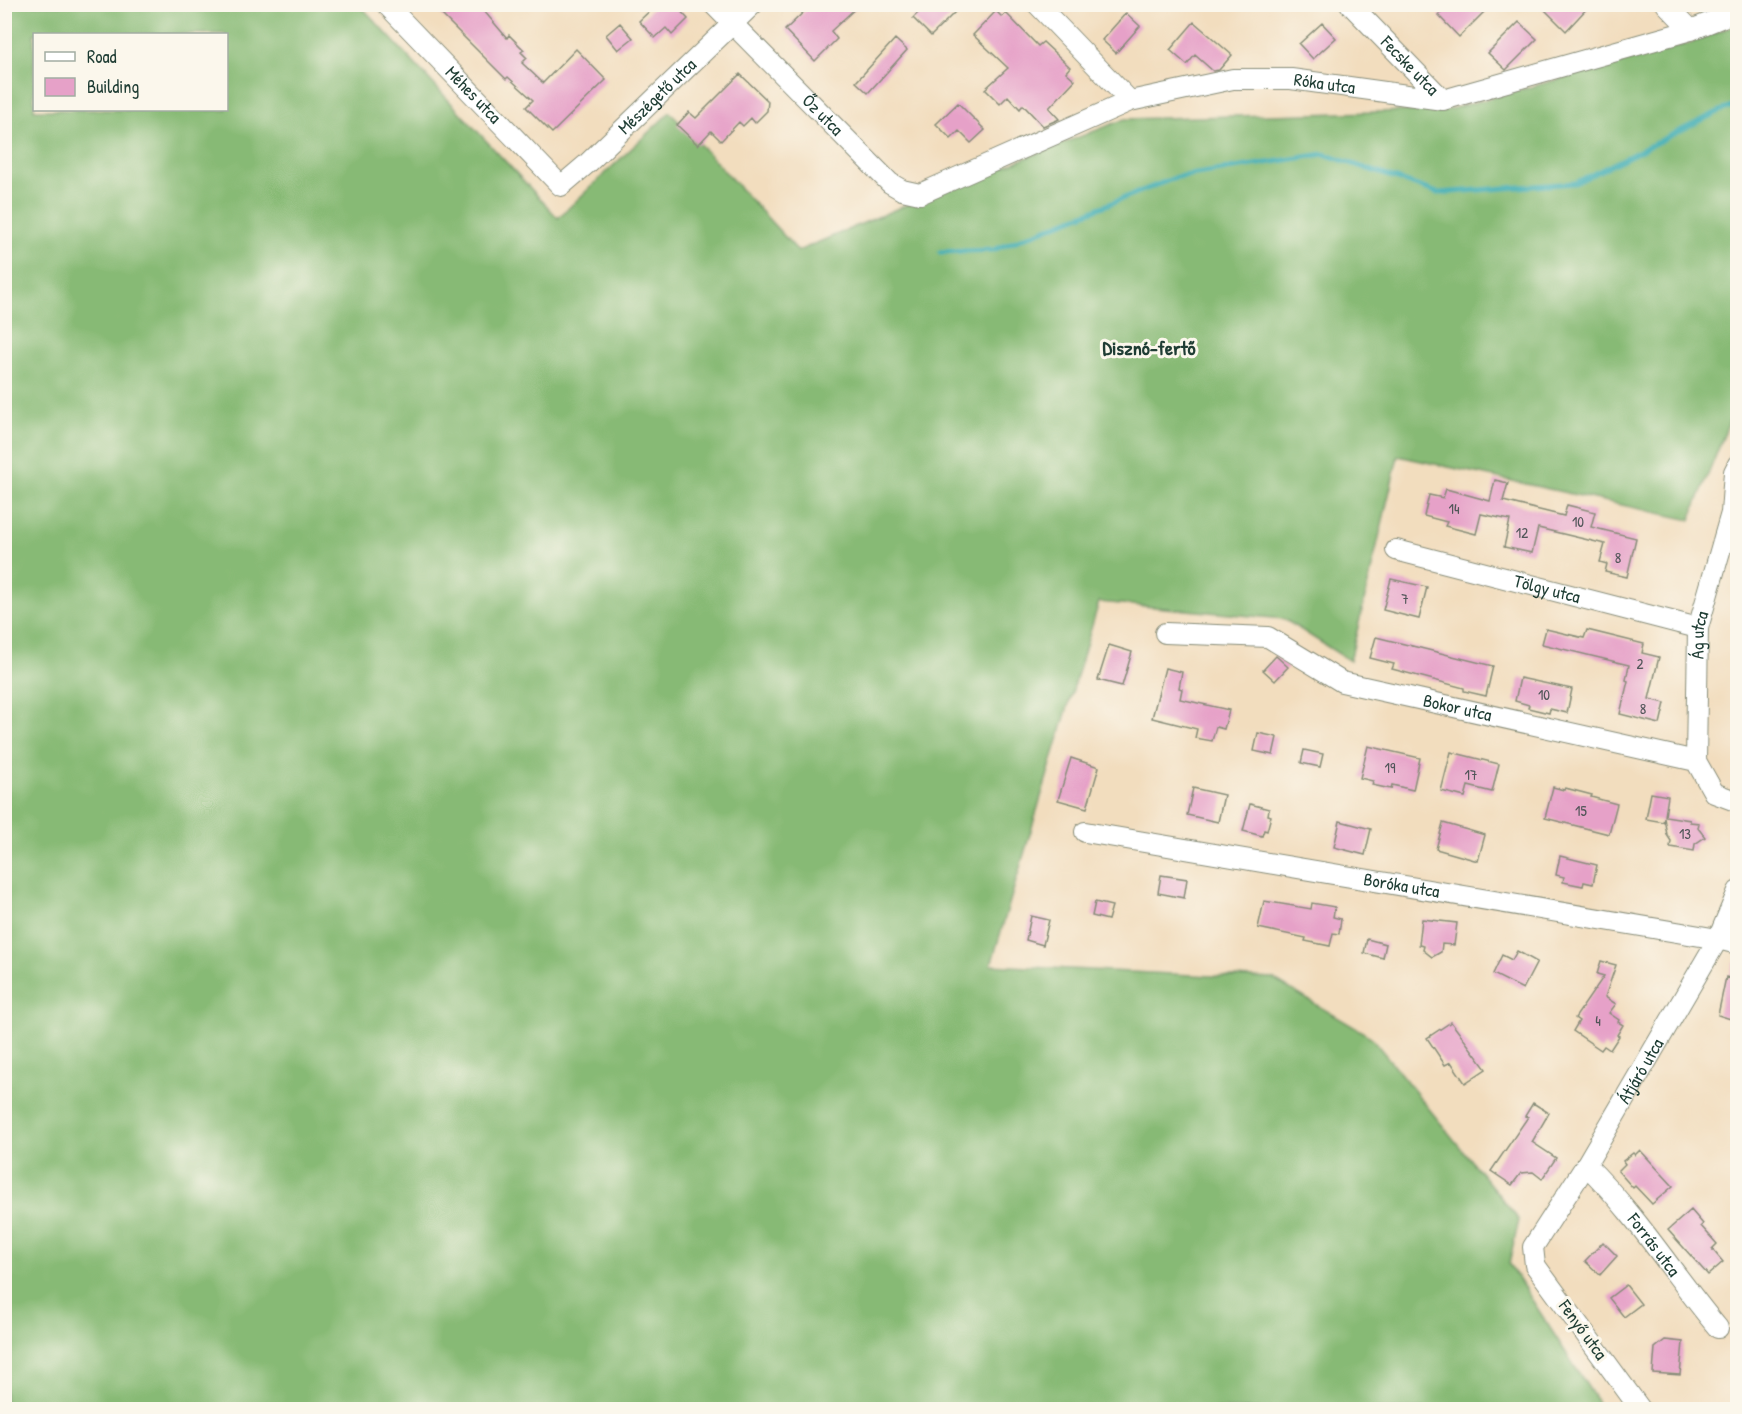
<svg xmlns="http://www.w3.org/2000/svg" width="1742" height="1414" font-family="'Patrick Hand',sans-serif">
<rect width="100%" height="100%" fill="#fbf7ec"/>
<filter id="ink" filterUnits="userSpaceOnUse"><feTurbulence type="fractalNoise" baseFrequency=".0167" numOctaves="2"/><feDisplacementMap in="SourceGraphic" scale="12" xChannelSelector="R" yChannelSelector="G"/><feConvolveMatrix kernelMatrix="1 2 1 2 8 2 1 2 1" color-interpolation-filters="sRGB"/></filter>
<filter id="wash" filterUnits="userSpaceOnUse"><feTurbulence type="fractalNoise" baseFrequency=".008" numOctaves="4" result="noise"/><feDisplacementMap in="SourceGraphic" scale="24" xChannelSelector="R" yChannelSelector="G"/><feGaussianBlur stdDeviation="1.35" result="paint"/><feColorMatrix in="noise" values="0 0 0 0 0 0 0 0 0 0 0 0 0 0 0 0 0 1.4 0 .05"/><feComposite in="paint" operator="in"/></filter>
<g filter="url(#wash)">
<rect width="100%" height="100%" fill="#f2ddbe"/>
<!-- forest -->
<path fill="#87ba74" stroke="#537c54" stroke-width="1.5" fill-rule="evenodd" d="M5,5H360L558,218L670,112L798,251L901,207L1125,119L1447,110L1694,42L1737,24V402L1690,520L1398,456L1350,661L1284,619L1099,602L991,965L1273,979L1371,1037L1519,1220L1509,1264L1602,1409L5,1410ZM34,34H226V110H34Z"/>
<g fill="none" stroke-linecap="round" stroke-linejoin="round">
<!-- stream -->
<path stroke="#3aacb3" stroke-width="5" d="M940,252L993,250L1177,177L1324,154L1438,193L1575,183L1720,111L1738,105"/>
</g>
<g id="blocks">
<!-- building -->
<path fill="#e6a1c8" d="M431,4H478L507,38L509,35L524,50L521,52L527,58L522,63L543,83L576,49L606,80L552,133L526,107L533,100L508,77L506,79Z
M657,4H674L688,19L672,35L666,28L655,38L639,21Z
M812,4H860L831,31L837,39L815,61L785,30Z
M927,4H947L955,12L931,36L913,18Z
M1449,4H1492L1459,37L1438,15Z
M1539,4H1591L1566,31Z
M996,11L1002,17L1006,13L1038,46L1043,42L1070,67L1066,72L1075,80L1049,108L1059,119L1057,120L1043,126L1023,105L1020,109L1008,96L1000,104L985,89L1008,68L973,35Z
M1126,13L1140,26L1116,53L1102,40Z
M1194,22L1232,55L1219,70L1213,71L1195,55L1187,65L1170,50Z
M1519,22L1537,39L1506,70L1488,53Z
M620,23L633,38L618,50L606,35Z
M1322,23L1336,38L1313,59L1299,44Z
M895,39L907,50L868,93L856,82Z
M740,74L768,101L767,111L755,123L751,118L743,126L739,122L721,141L711,131L698,145L677,125L689,112L696,118Z
M958,103L985,130L971,143L959,131L951,139L936,124Z
M1495,480L1508,483L1503,501L1564,516L1567,505L1595,512L1591,527L1636,538L1627,577L1605,572L1607,564L1600,562L1605,544L1538,528L1532,553L1504,547L1510,520L1481,514L1476,534L1445,526L1447,522L1424,516L1429,495L1443,498L1446,489L1490,501Z
M1391,579L1427,587L1419,619L1383,610Z
M1546,629L1584,638L1587,630L1644,644L1642,653L1659,657L1649,699L1665,703L1660,724L1620,714L1628,681L1626,680L1629,665L1542,644Z
M1376,637L1493,666L1486,696L1464,691V688L1392,669L1394,664L1370,658Z
M1109,645L1132,652L1122,686L1098,680Z
M1276,656L1288,667L1275,681L1263,670Z
M1165,668L1182,672L1179,688L1182,689L1180,699L1229,710L1224,729L1216,727L1212,741L1195,738L1197,729L1152,718Z
M1520,678L1572,689L1567,713L1550,709L1549,713L1528,708L1529,705L1515,701Z
M1258,733L1277,737L1273,755L1254,751Z
M1368,746L1420,758L1413,790L1392,785L1391,789L1372,785L1373,781L1360,778Z
M1304,750L1323,754L1320,767L1301,763Z
M1451,752L1499,764L1492,792L1468,786L1465,797L1441,791Z
M1071,758L1099,767L1087,808L1058,800Z
M1553,787L1564,790L1565,788L1592,795L1591,797L1617,804L1609,834L1545,818Z
M1193,788L1224,795L1218,822L1187,815Z
M1651,793L1668,796L1665,816L1690,820V822L1699,823L1698,828L1705,837L1695,844L1694,851L1670,847L1671,841L1667,835L1664,818L1663,822L1646,819Z
M1250,804L1269,809L1268,815L1271,816L1267,831L1264,830L1262,836L1243,831Z
M1340,821L1371,829L1365,855L1334,847Z
M1443,823L1485,835L1478,861L1436,849Z
M1560,856L1597,865L1593,884L1584,882L1583,886L1563,882L1564,877L1556,875Z
M1161,875L1187,879L1184,898L1158,893Z
M1264,901L1311,909L1312,903L1335,907L1333,917L1341,919L1339,934L1333,933L1330,946L1305,941L1306,938L1258,928Z
M1095,902L1112,906L1108,920L1092,916Z
M1031,916L1049,920L1043,945L1026,940Z
M1422,919L1457,923L1454,945L1442,944L1441,952L1432,957L1423,950L1424,946L1419,945Z
M1367,939L1386,944L1383,958L1364,953Z
M1517,951L1537,962L1523,989L1493,974L1502,955L1512,960Z
M1601,961L1616,965L1605,997L1616,1004L1609,1013L1619,1020L1618,1022L1623,1025L1617,1035L1619,1036L1610,1050L1604,1046L1601,1050L1573,1031L1579,1021L1575,1018L1604,976L1597,974Z
M1734,961H1737V1021L1718,1015L1726,977L1729,978Z
M1451,1022L1486,1069L1465,1083L1451,1062L1445,1065L1427,1038Z
M1533,1103L1549,1113L1532,1142L1556,1158L1542,1179L1533,1172L1521,1173L1512,1185L1491,1171L1528,1117L1525,1116Z
M1640,1150L1673,1186L1652,1204L1635,1186L1633,1188L1618,1171L1625,1164L1623,1161L1633,1153L1635,1155Z
M1691,1210L1703,1224L1701,1226L1717,1244L1712,1249L1723,1262L1708,1275L1668,1230Z
M1603,1242L1617,1256L1600,1275L1585,1261Z
M1626,1285L1641,1304L1624,1317L1609,1298Z
M1665,1340L1683,1342L1680,1375L1653,1373L1655,1348Z"/>
</g>
</g>
<g filter="url(#ink)">
<use href="#blocks" fill-opacity="0" stroke="#888d79" stroke-width="1.5"/>
<g fill="none" stroke-linecap="round" stroke-linejoin="round">
<defs>
<g id="minor">
<path id="s1" d="M386,4L561,186L588,163L753,4"/>
<path id="s2" d="M713,4L890,183L902,190L920,194L1130,101L1233,79H1291L1443,100L1691,30L1738,11"/>
<path d="M1037,4L1130,101"/>
<path id="s3" d="M1350,4L1443,100"/>
<path d="M1666,4L1691,30"/>
<path id="s4" d="M1396,550L1698,628"/>
<path id="s5" d="M1165,633L1268,637L1342,682L1696,761L1714,793L1738,802"/>
<path id="s6" d="M1696,761L1698,628L1731,513L1734,472L1738,464"/>
<path id="s7" d="M1085,832L1718,939L1738,944"/>
<path id="s8" d="M1586,1165C1636,1214 1673,1274 1718,1328"/>
<path id="s9" d="M1641,1410L1535,1265L1533,1247L1586,1165L1718,939L1738,891"/>
</g>
</defs>
<!-- minor casing -->
<use href="#minor" stroke="#888d79" stroke-width="22"/>
<!-- minor -->
<use href="#minor" stroke="#fff" stroke-width="20"/>
</g>
</g>
<g text-anchor="middle" stroke-width="6" stroke-linejoin="round" paint-order="stroke">
<!-- number labels -->
<g font-size="15" fill="#515659">
<text x="1454" y="514">14</text>
<text x="1578" y="527">10</text>
<text x="1522" y="538">12</text>
<text x="1618" y="563">8</text>
<text x="1405" y="604">7</text>
<text x="1640" y="669">2</text>
<text x="1544" y="700">10</text>
<text x="1643" y="714">8</text>
<text x="1390" y="773">19</text>
<text x="1471" y="780">17</text>
<text x="1581" y="816">15</text>
<text x="1685" y="839">13</text>
<text x="1598" y="1026">4</text>
</g>
<!-- street labels -->
<g font-size="18" fill="#1f3d34" stroke="#fbf7ec">
<text dy="6" stroke="none"><textPath href="#s3" startOffset="86">Fecske utca</textPath></text>
<text dy="6" stroke="none"><textPath href="#s2" startOffset="711">Róka utca</textPath></text>
<text dy="6" stroke="none"><textPath href="#s1" startOffset="126">Méhes utca</textPath></text>
<text dy="6" stroke="none"><textPath href="#s1" startOffset="384">Mészégető utca</textPath></text>
<text dy="6" stroke="none"><textPath href="#s2" startOffset="156">Őz utca</textPath></text>
<text dy="6" stroke="none"><textPath href="#s4" startOffset="156">Tölgy utca</textPath></text>
<text dy="6" stroke="none"><textPath href="#s6" startOffset="126">Ág utca</textPath></text>
<text dy="6" stroke="none"><textPath href="#s5" startOffset="308">Bokor utca</textPath></text>
<text dy="6" stroke="none"><textPath href="#s7" startOffset="321">Boróka utca</textPath></text>
<text dy="6" stroke="none"><textPath href="#s9" startOffset="404">Átjáró utca</textPath></text>
<text dy="6" stroke="none"><textPath href="#s8" startOffset="105">Forrás utca</textPath></text>
<text transform="translate(1583 1330) rotate(54)" y="6">Fenyő utca</text>
</g>
<!-- neighbourhood labels -->
<g font-size="20" font-weight="bold" fill="#1f3d34" stroke="#fbf7ec">
<text x="1149" y="355">Disznó-fertő</text>
</g>
</g>
<!-- margin -->
<rect width="1742" height="1414" fill="none" stroke="#fbf7ec" stroke-width="24"/>
<!-- legend -->
<rect x="33" y="33" width="195" height="78" fill="#fbf7ec" stroke="#a3ada2" stroke-width="1.5"/>
<rect x="45" y="52" width="30" height="9" fill="#ffffff" stroke="#a3ada2" stroke-width="1.5"/>
<text x="87" y="63" font-size="18" fill="#1f3d34">Road</text>
<rect x="45" y="78" width="30" height="18" fill="#e6a1c8" stroke="#a3ada2" stroke-width="1.5"/>
<text x="87" y="93" font-size="18" fill="#1f3d34">Building</text>
</svg>
